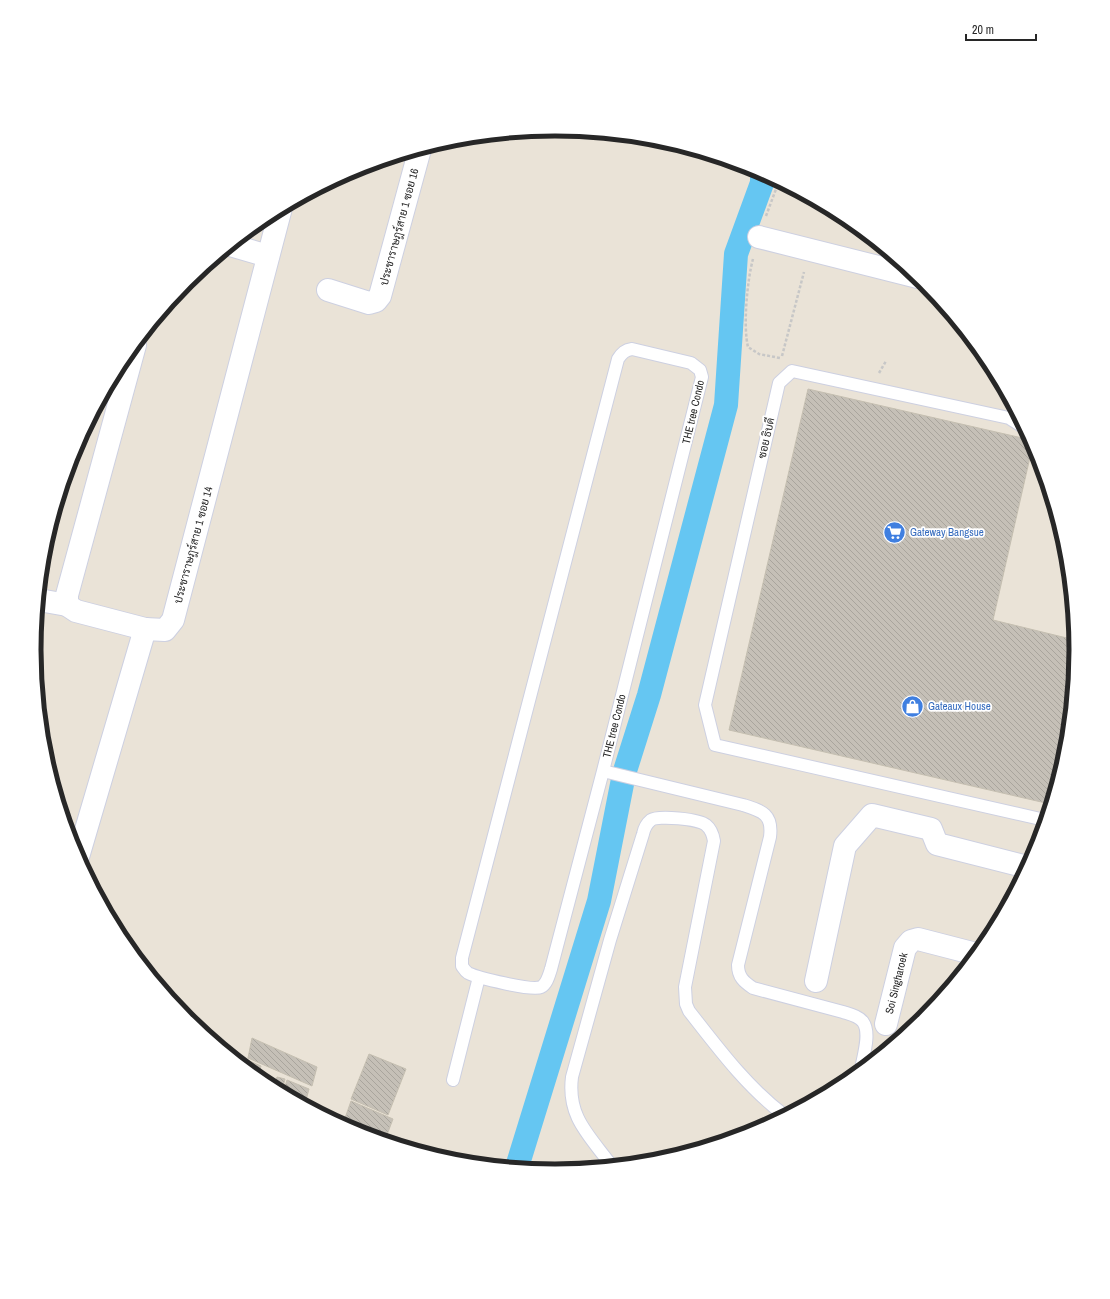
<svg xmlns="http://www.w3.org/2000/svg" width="1110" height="1299" font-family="'Archivo Narrow',Sarabun,sans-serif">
<defs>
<pattern id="building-back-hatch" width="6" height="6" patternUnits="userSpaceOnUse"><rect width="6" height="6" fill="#c5c0b7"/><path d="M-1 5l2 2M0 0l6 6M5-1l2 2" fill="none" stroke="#a9a59d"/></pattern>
</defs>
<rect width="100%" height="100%" fill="#eae3d7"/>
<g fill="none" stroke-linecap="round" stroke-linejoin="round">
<!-- canal -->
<path stroke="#65c6f2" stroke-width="24" d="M517,1167L599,901L624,774L649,695L726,405L736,254L762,183V172"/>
</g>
<!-- building -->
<path fill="url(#building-back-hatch)" stroke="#c5bfb1" d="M808,389L1031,440L1033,444L993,620L1075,640L1076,650L1066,751L1050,804L729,730Z
M252,1038L317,1067L312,1086L248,1058Z
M369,1054L406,1069L388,1115L351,1099Z
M247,1060L261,1066L258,1076L245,1066Z
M277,1077L285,1079L282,1091L274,1087Z
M287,1080L309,1089L305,1104L283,1092Z
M351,1101L393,1119L385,1140L355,1131L343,1124Z"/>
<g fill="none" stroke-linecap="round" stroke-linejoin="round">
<defs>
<path id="service" d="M632,349L691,363L700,370L702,377L603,771L551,969C549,975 547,984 541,987C532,991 478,978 468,973C465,971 464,969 462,966V958L618,359C622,353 625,350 632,349Z
M1025,428L1009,418L792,371L779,383L705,705L715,745L1045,820
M603,771L743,805C762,811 773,814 770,837L738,965C738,977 744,982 753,988L843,1012C849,1014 859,1016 863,1022C871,1033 863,1057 861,1069
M453,1080L479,977
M611,1165C589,1135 567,1117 572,1077L610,940L643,834C644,829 646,824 651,820C658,815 699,819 706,825C711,829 713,835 714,841L685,987L686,1004L689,1011C718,1048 746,1086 784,1115"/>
<g id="minor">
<path d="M759,237L918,277"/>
<path d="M230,245L268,256"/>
<path d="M328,290L369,303L376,301L380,296L420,149"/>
<path d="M135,345L67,595V605L76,611L145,629"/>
<path d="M39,600L67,605"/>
<path d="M78,857L145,629L165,630L173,620L281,208"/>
<path d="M816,981L845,846L872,815L931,829L937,844L1027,867"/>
<path id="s1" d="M886,1024L905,948L911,941L918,939L976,954"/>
</g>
</defs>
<!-- service casing -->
<use href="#service" stroke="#cdd0e1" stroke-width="14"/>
<!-- minor casing -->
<use href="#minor" stroke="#cdd0e1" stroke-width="24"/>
<!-- path -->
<path stroke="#c7c7c7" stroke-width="2.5" stroke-dasharray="3 2" stroke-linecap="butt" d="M766,216L779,181
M753,259C747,281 743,326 748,347L759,354L780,358
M782,356L804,272
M879,373L886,361"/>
<!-- service -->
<use href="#service" stroke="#fff" stroke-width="12"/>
<!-- minor -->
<use href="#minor" stroke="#fff" stroke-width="22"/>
</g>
<!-- icons -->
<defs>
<symbol id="supermarket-disc" viewBox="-11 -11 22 22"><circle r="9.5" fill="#3f7fe0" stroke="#fff"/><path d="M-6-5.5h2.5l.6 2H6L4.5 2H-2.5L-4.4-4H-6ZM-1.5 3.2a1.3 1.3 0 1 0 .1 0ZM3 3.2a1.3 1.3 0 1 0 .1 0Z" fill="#fff"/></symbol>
<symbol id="shop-disc" viewBox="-11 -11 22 22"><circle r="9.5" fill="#3f7fe0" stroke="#fff"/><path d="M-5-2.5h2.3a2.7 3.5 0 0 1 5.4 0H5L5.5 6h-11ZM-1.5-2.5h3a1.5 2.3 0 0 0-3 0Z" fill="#fff"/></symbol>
</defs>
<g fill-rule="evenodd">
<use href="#supermarket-disc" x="882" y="520" width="25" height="25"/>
<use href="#shop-disc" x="900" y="694" width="25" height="25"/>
</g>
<g text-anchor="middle" stroke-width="3.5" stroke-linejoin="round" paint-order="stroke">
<!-- street labels -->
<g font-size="11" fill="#272727" stroke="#fff">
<text transform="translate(399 227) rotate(-75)" y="4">ประชาราษฎร์สาย 1 ซอย 16</text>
<text transform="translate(693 412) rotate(-77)" y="4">THE tree Condo</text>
<text transform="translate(766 438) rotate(-77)" y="4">ซอย ธิบดี</text>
<text transform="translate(193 545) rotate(-75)" y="4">ประชาราษฎร์สาย 1 ซอย 14</text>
<text transform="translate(614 726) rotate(-76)" y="4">THE tree Condo</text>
<text dy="4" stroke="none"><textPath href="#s1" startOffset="42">Soi Singharoek</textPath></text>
</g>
<!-- shop labels -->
<g font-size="11" fill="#366cbe" stroke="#fff" text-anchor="start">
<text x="910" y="536">Gateway Bangsue</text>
<text x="928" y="710">Gateaux House</text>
</g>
</g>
<!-- crop -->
<path d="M0 0H1110V1299H0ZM41 650a514 514 0 1 1 1028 0a514 514 0 1 1-1028 0Z" fill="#fff" fill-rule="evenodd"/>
<path fill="none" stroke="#272727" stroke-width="5" d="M41 650a514 514 0 1 1 1028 0a514 514 0 1 1-1028 0Z"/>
<!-- scale -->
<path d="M966 34v6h70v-6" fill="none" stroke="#272727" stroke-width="2"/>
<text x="972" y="34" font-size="12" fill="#272727" stroke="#ffffff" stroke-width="3" paint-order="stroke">20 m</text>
</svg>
